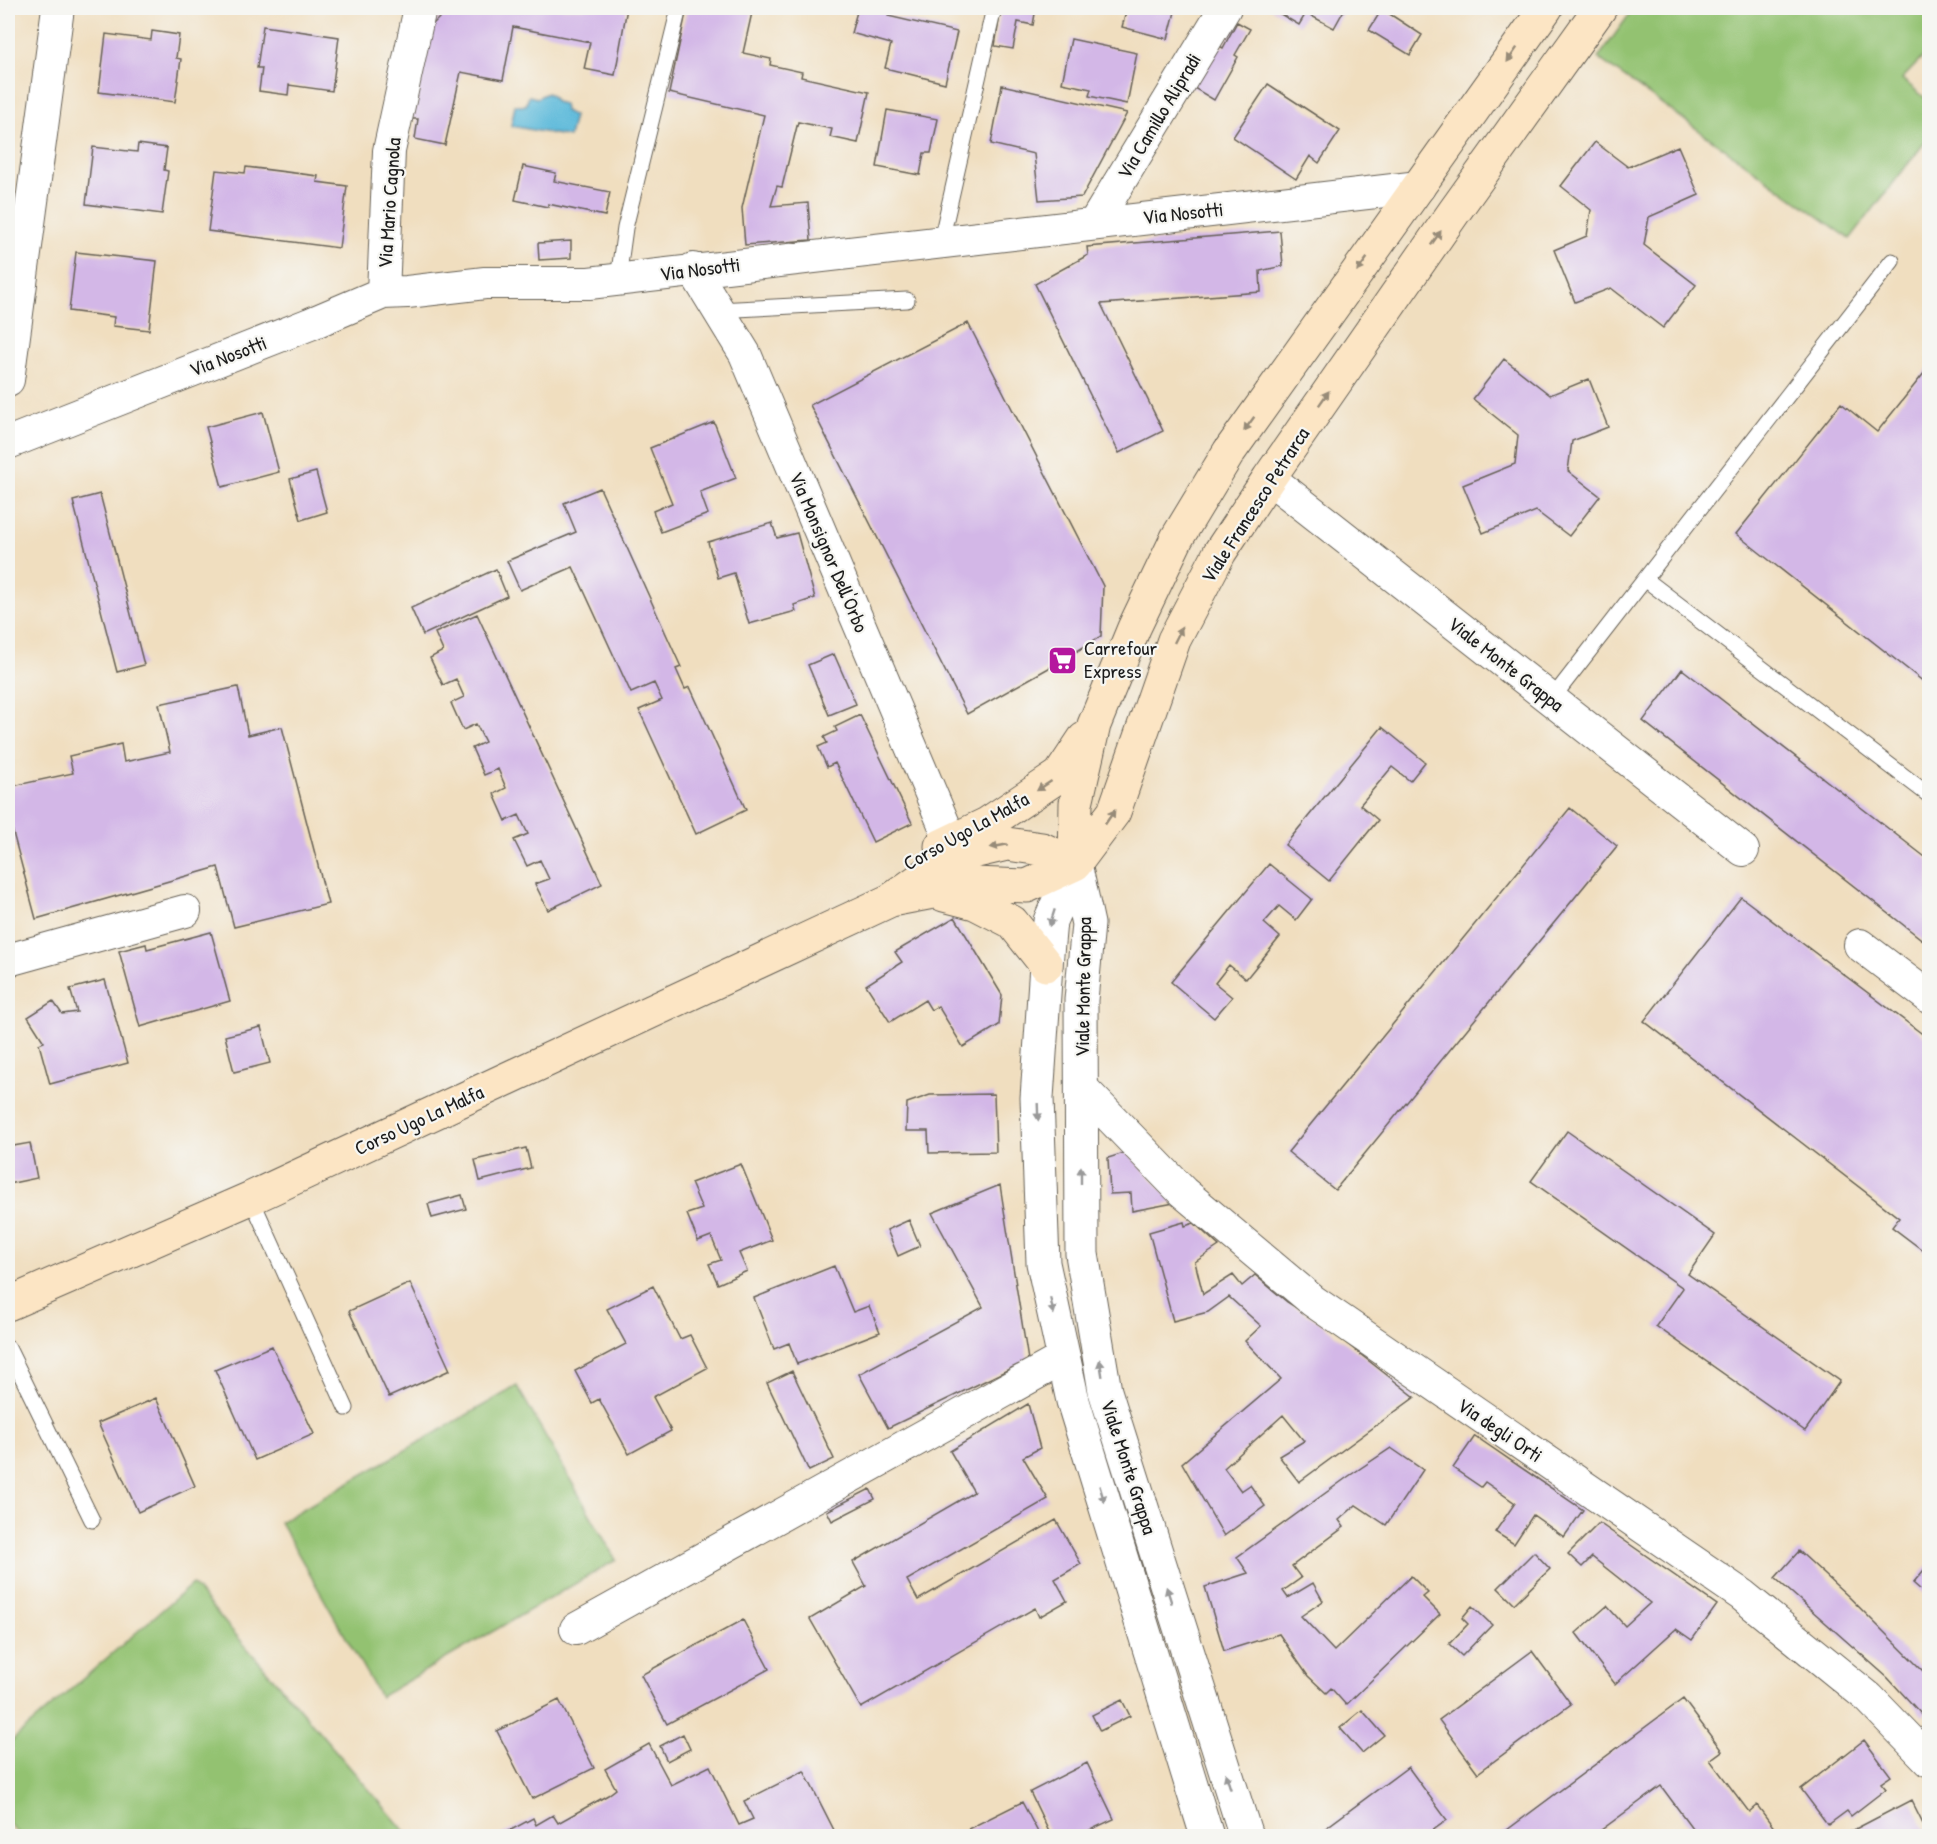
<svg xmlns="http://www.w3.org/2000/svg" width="1937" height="1844" font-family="'Patrick Hand',sans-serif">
<rect width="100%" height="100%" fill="#f6f6f2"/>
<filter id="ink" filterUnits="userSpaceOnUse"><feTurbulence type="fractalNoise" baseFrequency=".0167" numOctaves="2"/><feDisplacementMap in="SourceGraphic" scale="12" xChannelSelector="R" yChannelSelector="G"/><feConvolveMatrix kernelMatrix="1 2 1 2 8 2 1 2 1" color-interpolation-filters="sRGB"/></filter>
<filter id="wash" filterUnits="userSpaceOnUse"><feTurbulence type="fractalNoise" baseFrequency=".008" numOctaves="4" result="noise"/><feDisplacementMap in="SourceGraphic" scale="24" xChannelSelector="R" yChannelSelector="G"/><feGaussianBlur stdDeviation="1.35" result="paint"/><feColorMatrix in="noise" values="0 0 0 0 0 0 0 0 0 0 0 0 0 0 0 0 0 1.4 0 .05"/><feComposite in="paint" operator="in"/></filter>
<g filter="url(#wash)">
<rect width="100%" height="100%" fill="#f0debf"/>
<!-- green -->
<path fill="#93c271" stroke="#586f46" stroke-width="1.5" d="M1634,8H1929V51L1902,79L1929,101V137L1850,239L1598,58Z
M517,1386L616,1560L380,1697L280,1522Z
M192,1584L409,1836H20L8,1822V1744Z"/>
<!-- water -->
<path fill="#5cb9da" stroke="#3c6a7b" stroke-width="1.5" d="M547,93L551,95L556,102L564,104L565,111L574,116L569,137L511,126L515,105L520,106L526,105L529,96L537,98Z"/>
<g id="blocks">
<!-- building -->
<path fill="#d3b7e7" d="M451,8H627L615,75L584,69L590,42L513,27L503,80L461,72L445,145L415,139L418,119H412L429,28L441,16L449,17Z
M687,8H753L743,53L771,59L770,65L802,72L801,77L869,92L858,143L830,137L832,129L798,122L782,187L777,186L771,206L808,203L811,240L745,245L742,208L764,115L669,93Z
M858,8H890L888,16L957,32L945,83L885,68L891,44L851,33Z
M1001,8H1036L1033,25L1018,22L1013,49L995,46Z
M1127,8H1176L1168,39L1122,27Z
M1270,8H1340L1344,10L1334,28L1306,13L1299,25Z
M1382,9L1422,35L1410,55L1369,30Z
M1237,22L1250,29L1235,55L1238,57L1214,100L1189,85L1214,43L1223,48Z
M263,26L339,37L332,91L289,85L288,95L259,91L262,68H257Z
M152,31L179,35L176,58L181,59L175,102L99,92L106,34L151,40Z
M1071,39L1137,53L1127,104L1089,96L1091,89L1062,83Z
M1268,84L1340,131L1319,163L1310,156L1296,179L1233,137Z
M1002,85L1127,113L1082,197L1039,200L1034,154L991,144Z
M887,110L938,119L931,153H924L920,175L877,167Z
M1595,142L1628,167L1678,146L1699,195L1649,217L1644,245L1696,285L1663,328L1611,288L1575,302L1554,250L1587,236L1591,210L1561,186Z
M138,144L167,148L164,170L168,171L162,214L86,204L93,147L137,152Z
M523,166L556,173L554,181L610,192L605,216L548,204V207L515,200Z
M246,167L318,176L317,182L347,186L339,248L208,231L216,170L245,173Z
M1280,231L1283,266L1260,271L1261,292L1101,304L1163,431L1119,453L1035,284L1088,255L1087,247Z
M571,241V258L539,260L538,243Z
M76,252L157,261L149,330L113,326L114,317L69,311Z
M968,323L1103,586L1101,636L1063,660L967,714L810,405Z
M1504,359L1550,395L1589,379L1608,427L1572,441L1568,471L1600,496L1569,536L1536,511L1483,533L1463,485L1515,464L1518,435L1473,399Z
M1929,367V686L1736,534L1841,403L1877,432Z
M263,412L279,472L222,487L206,427Z
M714,422L736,478L700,492L708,514L661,532L653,511L672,503L650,448Z
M316,472L327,512L301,520L290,479Z
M600,488L681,667L676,669L685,689L690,687L746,810L696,834L639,710L662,700L654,683L631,693L573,567L520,590L507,561L576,532L564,503Z
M100,494L144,665L117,672L73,501Z
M772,523L777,538L797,533L815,598L794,605L796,611L749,624L734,573L718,578L708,542Z
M496,569L507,596L423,635L411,608Z
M477,614L602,884L548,910L535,884L549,879L540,860L527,866L514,840L528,834L519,815L506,821L494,794L506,788L498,769L484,775L472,748L485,742L476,724L463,730L451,703L464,697L456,679L443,685L430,658L443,651L435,633Z
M834,654L856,704L829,715L808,665Z
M1682,669L1929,860V945L1643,721Z
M238,687L248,735L282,727L328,904L234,927L218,867L36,919L8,814V787L73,773L69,756L121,744L124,762L170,752L159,704Z
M860,715L912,823L873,842L835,763L827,767L818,747L827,743L824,737L837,731L835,727Z
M1382,727L1425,762L1410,781L1392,767L1360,805L1378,820L1329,881L1285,845Z
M1570,808L1617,846L1335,1190L1288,1152Z
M1269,864L1312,899L1296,920L1279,906L1264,923L1280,937L1246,979L1229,965L1215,983L1232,997L1214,1018L1171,982Z
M1741,897L1929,1039V1255L1892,1227L1899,1218L1644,1021Z
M955,917L1002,995L999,1025L963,1047L938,1006L931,1010L925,1000L890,1022L866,985L902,962L895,952Z
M211,932L230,1001L140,1027L119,951L146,944L147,949Z
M105,980L128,1063L50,1084L39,1044L44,1042L28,1017L53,1001L62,1014L77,1012L70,989Z
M261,1027L270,1063L234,1072L225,1036Z
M994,1094L996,1152L929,1153L928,1131H906L907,1103L930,1095Z
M1567,1131L1715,1235L1688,1274L1840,1381L1805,1431L1656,1326L1683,1288L1531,1181Z
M30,1143L37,1178L8,1184V1147Z
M526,1148L531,1168L480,1181L475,1160Z
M1127,1152L1174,1203L1132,1211L1131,1193L1110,1194L1108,1158Z
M741,1164L772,1240L739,1253L747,1271L718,1284L709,1264L721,1260L711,1236L698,1241L687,1214L702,1209L691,1183Z
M1000,1185L1028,1360L888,1428L859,1374L983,1307L932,1213Z
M462,1195L466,1209L432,1218L428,1204Z
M909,1220L920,1246L898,1256L887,1230Z
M1184,1222L1185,1226L1194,1223L1219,1246L1195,1262L1203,1294L1233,1275L1242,1286L1255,1275L1287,1302L1319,1322L1415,1397L1299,1482L1279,1456L1304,1441L1283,1415L1224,1468L1241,1491L1250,1485L1265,1506L1224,1536L1182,1463L1281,1379L1245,1341L1261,1326L1229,1297L1208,1312L1173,1321L1149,1232Z
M834,1266L853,1312L869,1306L880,1332L797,1364L789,1343L774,1349L754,1298Z
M410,1283L450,1370L389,1397L349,1311Z
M653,1286L680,1339L690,1335L707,1368L653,1397L671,1431L629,1454L599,1399L592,1403L575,1371L626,1344L607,1309Z
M272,1346L314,1434L255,1460L215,1370Z
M792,1371L834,1459L809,1471L767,1383Z
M156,1398L195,1486L138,1512L98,1423Z
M1028,1404L1040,1448L1023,1457L1048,1499L907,1580L918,1600L1056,1520L1081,1564L1055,1579L1067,1601L1039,1617L1035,1608L861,1708L810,1619L866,1586L853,1562L974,1492L950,1451Z
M1475,1436L1583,1510L1564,1537L1533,1515L1514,1544L1495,1532L1515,1503L1485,1482L1481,1487L1453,1468Z
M1391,1448L1423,1470L1386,1525L1356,1505L1339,1520L1344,1527L1292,1566L1301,1578L1283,1591L1288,1598L1313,1583L1323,1601L1301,1616L1334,1651L1411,1576L1428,1593L1423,1597L1440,1614L1346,1705L1331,1688L1326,1693L1308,1676L1279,1634L1224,1651L1205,1587L1248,1573L1237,1557L1349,1476Z
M870,1489L875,1499L832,1521L827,1511Z
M1599,1523L1717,1605L1692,1640L1676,1629L1615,1684L1576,1633L1607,1606L1625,1626L1650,1603L1592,1557L1582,1567L1568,1554Z
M1799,1551L1848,1596L1929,1677V1710L1923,1716L1888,1678L1775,1578Z
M1534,1552L1550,1569L1514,1604L1498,1588Z
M1929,1564V1597L1913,1583Z
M1472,1606L1492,1625L1462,1656L1449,1644L1468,1624L1462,1618Z
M743,1620L769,1669L667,1724L641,1675Z
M1532,1651L1571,1704L1478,1773L1439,1720Z
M1683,1699L1722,1751L1710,1760L1749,1812L1757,1805L1775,1829L1765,1836H1722L1719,1834L1716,1836H1698L1661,1786L1593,1836H1499Z
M559,1700L594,1768L532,1799L497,1731Z
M1122,1700L1130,1716L1100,1731L1092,1715Z
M1362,1710L1384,1735L1362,1753L1340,1728Z
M683,1734L690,1749L667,1761L660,1746Z
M1864,1740L1891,1776L1881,1783L1886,1789L1851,1816L1847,1811L1828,1825L1801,1789Z
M649,1744L671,1785L710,1766L739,1825L753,1819L744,1801L804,1771L837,1836H500L533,1818L536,1825L553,1815L558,1823L608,1795L616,1789L605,1769Z
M1087,1763L1114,1819L1077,1836H1051L1030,1792Z
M1408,1767L1447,1820L1425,1836H1315Z
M1911,1800L1929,1836H1842Z
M1022,1802L1040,1836H972L968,1829Z"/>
</g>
</g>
<g filter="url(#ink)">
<use href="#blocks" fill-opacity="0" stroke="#666055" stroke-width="1.5"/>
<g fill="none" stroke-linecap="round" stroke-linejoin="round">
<defs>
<path id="service" d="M941,241L994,8
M618,279L625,228L679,8
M718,310L907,300
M1645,579L1930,796
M1551,700L1892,261
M251,1198L346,1408
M8,1348L92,1520"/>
<path id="minor" d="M1094,224L1225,8
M693,269L745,354L951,841
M383,293L389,151L420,8
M8,380L58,8
M8,443L310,324L383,293L407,292L485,283H589L1419,187
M1269,478L1743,850
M1860,945L1930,998
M8,960L185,911
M1081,1087L1183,1192L1313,1301L1742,1595L1869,1698L1930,1761
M576,1629L1064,1358"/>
<path id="tertiary" d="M1075,864L1050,921L1046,965L1037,1098L1043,1263L1073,1401L1207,1836
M1075,864L1088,924L1081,1000L1082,1254L1105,1391L1246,1836"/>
<path id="secondary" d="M941,846L987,824L1060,775L1084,739
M1075,864L1076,803L1094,725L1134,628L1177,538L1229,452L1546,8
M944,895L975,903L1012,922L1046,965
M891,900L975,884L1027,886L1075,864L1114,812L1174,640L1220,552L1269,478L1454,212L1600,8
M8,1304L251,1198L891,900L943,863L973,852L1007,844L1042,849L1075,864"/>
</defs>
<!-- service casing -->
<use href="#service" stroke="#666055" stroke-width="17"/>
<!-- minor casing -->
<use href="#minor" stroke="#666055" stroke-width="34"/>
<!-- tertiary casing -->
<use href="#tertiary" stroke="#666055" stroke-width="35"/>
<!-- secondary casing -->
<use href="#secondary" stroke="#666055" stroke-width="35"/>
<!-- service -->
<use href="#service" stroke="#fff" stroke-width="15"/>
<!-- minor -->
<use href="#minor" stroke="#fff" stroke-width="32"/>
<!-- tertiary -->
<use href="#tertiary" stroke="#fff" stroke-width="33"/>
<!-- secondary -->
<use href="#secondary" stroke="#fce5c4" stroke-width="33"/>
</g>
<!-- one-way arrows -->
<defs><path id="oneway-solid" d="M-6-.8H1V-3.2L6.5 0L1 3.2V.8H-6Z" transform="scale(1.5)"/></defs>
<g fill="#978b78">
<use href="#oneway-solid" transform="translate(1512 55) rotate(125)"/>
<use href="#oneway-solid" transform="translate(1436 238) rotate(-55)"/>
<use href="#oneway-solid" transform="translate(1362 265) rotate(126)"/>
<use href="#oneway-solid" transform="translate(1324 398) rotate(-55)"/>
<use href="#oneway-solid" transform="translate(1249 424) rotate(126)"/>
<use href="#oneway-solid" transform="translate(1178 635) rotate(-64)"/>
<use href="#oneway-solid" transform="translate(1044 786) rotate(147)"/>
<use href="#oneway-solid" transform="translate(1110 817) rotate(-56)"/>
<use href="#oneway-solid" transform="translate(999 846) rotate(169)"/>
</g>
<g fill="#999">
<use href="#oneway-solid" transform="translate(1052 918) rotate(108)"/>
<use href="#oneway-solid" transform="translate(1038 1112) rotate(88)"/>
<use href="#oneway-solid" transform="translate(1081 1175) rotate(-90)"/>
<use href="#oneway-solid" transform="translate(1052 1306) rotate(78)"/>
<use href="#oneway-solid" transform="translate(1101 1368) rotate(-99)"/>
<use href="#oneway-solid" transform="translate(1102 1494) rotate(73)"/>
<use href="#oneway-solid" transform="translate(1169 1595) rotate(-108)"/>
<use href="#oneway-solid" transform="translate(1228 1781) rotate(-108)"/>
</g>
</g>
<!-- icons -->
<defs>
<symbol id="supermarket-square" viewBox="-11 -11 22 22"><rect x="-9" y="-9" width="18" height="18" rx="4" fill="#b5179e" stroke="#f6f6f2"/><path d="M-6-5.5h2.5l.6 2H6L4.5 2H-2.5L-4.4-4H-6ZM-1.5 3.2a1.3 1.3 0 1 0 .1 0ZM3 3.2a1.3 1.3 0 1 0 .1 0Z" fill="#fff"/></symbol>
</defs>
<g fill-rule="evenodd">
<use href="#supermarket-square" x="1046" y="644" width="33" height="33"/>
</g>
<g text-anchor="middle" stroke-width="4.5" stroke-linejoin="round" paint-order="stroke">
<!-- street labels -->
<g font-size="20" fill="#1c1c1c" stroke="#f6f6f2">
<text transform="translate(1159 116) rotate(-59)" y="7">Via Camillo Alipradi</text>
<text transform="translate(389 203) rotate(-86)" y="7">Via Mario Cagnola</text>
<text transform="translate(1183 213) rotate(-6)" y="7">Via Nosotti</text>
<text transform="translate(700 269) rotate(-7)" y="7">Via Nosotti</text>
<text transform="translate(228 356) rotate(-21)" y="7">Via Nosotti</text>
<text transform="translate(1255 505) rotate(-57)" y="7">Viale Francesco Petrarca</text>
<text transform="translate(829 552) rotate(67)" y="7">Via Monsignor Dell'Orbo</text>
<text transform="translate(1506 664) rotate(38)" y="7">Viale Monte Grappa</text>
<text transform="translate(966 831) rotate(-29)" y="7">Corso Ugo La Malfa</text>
<text transform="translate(1083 987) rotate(-89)" y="7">Viale Monte Grappa</text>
<text transform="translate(419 1120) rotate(-25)" y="7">Corso Ugo La Malfa</text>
<text transform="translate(1500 1430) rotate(34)" y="7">Via degli Orti</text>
<text transform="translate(1129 1467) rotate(72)" y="7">Viale Monte Grappa</text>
</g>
<!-- poi labels -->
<g font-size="20" fill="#1c1c1c" stroke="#f6f6f2" text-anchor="start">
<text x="1084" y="655">Carrefour<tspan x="1084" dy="23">Express</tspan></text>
</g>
</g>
<!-- margin -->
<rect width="1937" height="1844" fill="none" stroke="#f6f6f2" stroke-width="30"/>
</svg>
